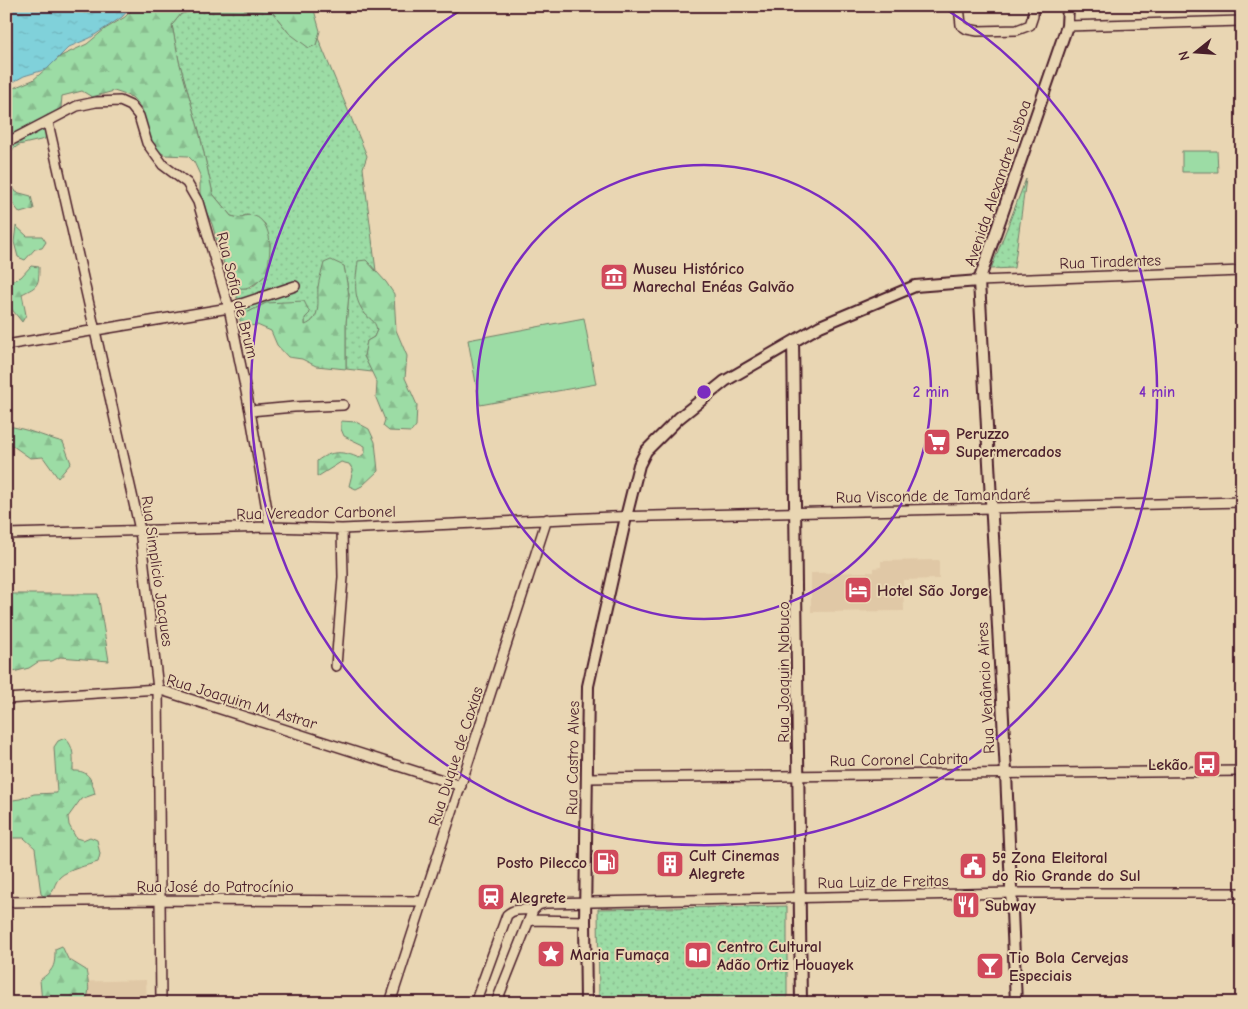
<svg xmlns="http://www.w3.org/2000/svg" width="1248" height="1009" font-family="'Comic Neue',sans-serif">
<defs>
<pattern id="green-dots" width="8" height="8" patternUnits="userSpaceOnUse" patternTransform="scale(1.25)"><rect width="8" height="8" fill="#9cdca5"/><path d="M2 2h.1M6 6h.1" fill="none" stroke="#88bc8e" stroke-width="1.8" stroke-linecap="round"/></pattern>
<pattern id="forest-firs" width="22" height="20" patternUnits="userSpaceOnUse" patternTransform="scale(1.25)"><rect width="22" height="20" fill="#9cdca5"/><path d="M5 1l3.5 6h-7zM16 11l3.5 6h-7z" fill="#88bc8e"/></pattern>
<pattern id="water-ripples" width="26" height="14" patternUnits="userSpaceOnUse" patternTransform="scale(1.25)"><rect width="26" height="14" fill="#80d1da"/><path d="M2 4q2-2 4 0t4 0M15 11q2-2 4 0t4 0" fill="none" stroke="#70b3bb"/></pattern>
</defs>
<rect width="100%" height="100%" fill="#e9d6b3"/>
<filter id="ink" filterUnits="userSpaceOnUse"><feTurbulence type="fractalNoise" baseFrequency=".02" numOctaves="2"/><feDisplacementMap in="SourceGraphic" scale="10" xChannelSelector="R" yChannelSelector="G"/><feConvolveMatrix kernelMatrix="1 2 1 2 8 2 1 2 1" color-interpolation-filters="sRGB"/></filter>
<g filter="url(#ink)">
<!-- built -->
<path fill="#e0c8a6" d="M939,560V579L903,580L904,611L811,612V573L874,572V568L881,567V561Z
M146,980L147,1003H69V982Z"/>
<!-- green -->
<path fill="url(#green-dots)" stroke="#737e68" d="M270,9L289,33L316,45L318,38L367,156L363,168L376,271L366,260L364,313L376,323L377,330L374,337L367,341L364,356L372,372L346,369V323L349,295L344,266L318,286C319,301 321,318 305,326V318L266,303L239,317L236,288H251L267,274L270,244L265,224L253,216L246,215L239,218L231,216L213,194L199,131L179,61L172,25L181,14L195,10L241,11Z
M1026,179L1014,268L991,269Z
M787,906V1003H599L598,909Z"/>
<!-- forest -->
<path fill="url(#forest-firs)" stroke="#737e68" d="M136,6H321L314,10L320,31L316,45L309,48L289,33L270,9L241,11L195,10L181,14L172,25L179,61L199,131L213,194L231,216L239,218C259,208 270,227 270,246C270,255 268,265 267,274C255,284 246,294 230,284L212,224L200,199V175L194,162L188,156L165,155L158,151L150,138L142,109L132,97L114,91L92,97L82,91L62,96L60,119L47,124L45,139L19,145L6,154V91L33,80L61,56L87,44L105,29L125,17Z
M8,179L16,192L31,196L34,209L20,213L6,195V181Z
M16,226L27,236H42L46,242L42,248L35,249L25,260L18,257L14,242Z
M331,260L344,266L349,295L346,323V369L316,366L302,359L288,357L277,345L271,331L257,325L242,327L239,317L266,303L304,301L310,313L305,318V325C322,319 317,301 318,287C319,279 322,271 324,263Z
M366,260L386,282L394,294L396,330L407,356L405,378L417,405L416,426L411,432L389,431L383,426L385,420L376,398L377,383L364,356L367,341L374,337L377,330C375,319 369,320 363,311C352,295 356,279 358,261Z
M31,266L39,267C39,286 38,286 22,294L26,315L22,322L6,302V278L14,280L21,277Z
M341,421L356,422L369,429L375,442L378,471L362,486L356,489L349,486L353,470L349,464L341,462L317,477V461C331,450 344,451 359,458L365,453V446L344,436L341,429Z
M6,426C26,428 44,437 63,442L71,463L58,478L43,457L30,458L6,441Z
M6,594H98L109,661L60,657L52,661L38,662L29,668L9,673L6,671Z
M65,738C75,747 73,759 73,771C89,770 92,780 95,794L81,799L68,817L69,825L76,838L83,840L90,837L97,840L100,854L98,862C88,865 67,870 60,877C54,883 54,892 47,898L41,894L35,848L24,838H6V801L20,799L34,794L57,793L54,747L58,741Z
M62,946L68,959L86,970C88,981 92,995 83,1003H42L40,980C54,969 55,967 55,949Z"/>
<!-- pitch -->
<path fill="#9cdca5" stroke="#737e68" d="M1182,151H1217L1218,172H1182Z
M584,318L596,384L480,405L468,340Z"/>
<!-- water -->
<path fill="url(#water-ripples)" stroke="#6a8a94" d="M6,6H132L122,17L90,38L69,47L47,69L24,76L6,86Z"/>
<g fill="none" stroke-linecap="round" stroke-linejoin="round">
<defs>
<path id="minor" d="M959,6L961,25L967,29L978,31L1017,30L1030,25L1033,16V6
M1067,26L1242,21
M48,123L140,530L158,689L161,1003
M6,143L77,106L96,102L120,101L131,106L139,116L147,143L163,165L187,183L198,202L229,308L250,411L270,527
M979,281L1242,271
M6,345L229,308L295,286
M250,411L294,407L343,405
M6,534L270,527L342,529L611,517L1242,502
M336,666L343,577L342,529
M6,699L158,689L461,786
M587,778L1242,771
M6,902L160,900L423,901
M531,920L585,921
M390,1003L547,519
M475,1003L507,915C514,908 524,910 533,910
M496,1003L533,910L538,905L546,903L1011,893H1242"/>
<path id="tertiary" d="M793,342C797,562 800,782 801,1003
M586,1003L585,921L588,686L626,517L639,465L646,451L679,418L725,381L820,326L915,286L979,281
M1016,1003L1006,773L979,281L1067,26L1068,6"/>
</defs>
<!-- minor casing -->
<use href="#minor" stroke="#4a1f2b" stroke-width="12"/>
<!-- tertiary casing -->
<use href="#tertiary" stroke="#4a1f2b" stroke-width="14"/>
<!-- minor -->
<use href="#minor" stroke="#e9d6b3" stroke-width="9"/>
<!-- tertiary -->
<use href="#tertiary" stroke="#e9d6b3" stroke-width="10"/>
</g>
</g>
<!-- distance rings -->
<g fill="none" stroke="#7b2cbf" stroke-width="2.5">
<circle cx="704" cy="392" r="227"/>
<path d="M944 8A453 453 0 1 1 464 8"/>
</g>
<!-- icons -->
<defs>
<symbol id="museum-square" viewBox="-11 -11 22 22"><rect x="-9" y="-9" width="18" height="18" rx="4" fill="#d1495b" stroke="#e9d6b3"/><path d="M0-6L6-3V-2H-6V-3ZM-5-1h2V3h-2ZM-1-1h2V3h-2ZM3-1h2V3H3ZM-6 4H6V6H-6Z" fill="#fff"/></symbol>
<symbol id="supermarket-square" viewBox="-11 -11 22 22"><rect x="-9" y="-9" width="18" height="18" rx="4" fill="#d1495b" stroke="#e9d6b3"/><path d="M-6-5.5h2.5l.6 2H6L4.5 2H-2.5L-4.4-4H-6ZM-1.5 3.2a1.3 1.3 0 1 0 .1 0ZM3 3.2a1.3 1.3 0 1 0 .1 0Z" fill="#fff"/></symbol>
<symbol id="hotel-square" viewBox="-11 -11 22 22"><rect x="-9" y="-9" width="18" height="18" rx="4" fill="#d1495b" stroke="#e9d6b3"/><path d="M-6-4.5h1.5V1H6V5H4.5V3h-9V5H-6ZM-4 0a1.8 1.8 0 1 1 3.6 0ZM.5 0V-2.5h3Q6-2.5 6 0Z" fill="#fff"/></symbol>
<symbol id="bus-square" viewBox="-11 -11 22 22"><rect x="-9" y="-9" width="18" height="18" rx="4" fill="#d1495b" stroke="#e9d6b3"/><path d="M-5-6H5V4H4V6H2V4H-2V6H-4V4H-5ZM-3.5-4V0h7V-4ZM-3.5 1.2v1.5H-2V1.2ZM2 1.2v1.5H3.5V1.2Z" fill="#fff"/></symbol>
<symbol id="fuel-square" viewBox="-11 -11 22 22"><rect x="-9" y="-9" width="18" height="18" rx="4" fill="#d1495b" stroke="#e9d6b3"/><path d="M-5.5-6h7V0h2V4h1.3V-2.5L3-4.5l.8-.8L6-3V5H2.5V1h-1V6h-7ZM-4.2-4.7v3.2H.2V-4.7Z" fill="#fff"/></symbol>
<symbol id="building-square" viewBox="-11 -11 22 22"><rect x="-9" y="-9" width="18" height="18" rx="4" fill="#d1495b" stroke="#e9d6b3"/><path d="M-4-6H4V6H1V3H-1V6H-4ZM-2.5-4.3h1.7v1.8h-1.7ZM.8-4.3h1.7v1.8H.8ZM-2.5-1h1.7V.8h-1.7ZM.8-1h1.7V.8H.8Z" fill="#fff"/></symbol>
<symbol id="civic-square" viewBox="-11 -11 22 22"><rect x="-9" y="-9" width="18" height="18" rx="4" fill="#d1495b" stroke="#e9d6b3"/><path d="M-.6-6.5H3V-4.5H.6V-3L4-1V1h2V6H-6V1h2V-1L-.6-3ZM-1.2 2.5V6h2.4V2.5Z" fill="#fff"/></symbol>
<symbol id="station-square" viewBox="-11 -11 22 22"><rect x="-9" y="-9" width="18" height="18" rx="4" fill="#d1495b" stroke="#e9d6b3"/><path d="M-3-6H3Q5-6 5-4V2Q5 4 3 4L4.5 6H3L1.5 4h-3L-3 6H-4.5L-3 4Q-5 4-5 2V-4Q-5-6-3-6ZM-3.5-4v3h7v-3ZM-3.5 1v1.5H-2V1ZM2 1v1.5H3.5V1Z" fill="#fff"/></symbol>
<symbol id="restaurant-square" viewBox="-11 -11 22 22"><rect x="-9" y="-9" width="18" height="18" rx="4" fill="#d1495b" stroke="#e9d6b3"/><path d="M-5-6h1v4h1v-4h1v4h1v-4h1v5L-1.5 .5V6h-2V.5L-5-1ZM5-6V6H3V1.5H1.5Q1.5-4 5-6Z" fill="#fff"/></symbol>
<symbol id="sight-square" viewBox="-11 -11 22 22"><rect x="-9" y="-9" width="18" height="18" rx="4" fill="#d1495b" stroke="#e9d6b3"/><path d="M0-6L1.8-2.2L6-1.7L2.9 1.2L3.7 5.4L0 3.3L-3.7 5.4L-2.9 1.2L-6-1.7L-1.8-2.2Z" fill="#fff"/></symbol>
<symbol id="library-square" viewBox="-11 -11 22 22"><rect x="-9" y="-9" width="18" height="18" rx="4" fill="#d1495b" stroke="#e9d6b3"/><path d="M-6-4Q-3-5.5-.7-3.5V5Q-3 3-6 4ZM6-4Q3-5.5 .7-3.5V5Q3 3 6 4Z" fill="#fff"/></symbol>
<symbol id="bar-square" viewBox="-11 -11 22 22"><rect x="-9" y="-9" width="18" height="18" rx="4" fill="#d1495b" stroke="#e9d6b3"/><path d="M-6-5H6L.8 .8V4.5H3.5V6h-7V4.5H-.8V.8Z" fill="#fff"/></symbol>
</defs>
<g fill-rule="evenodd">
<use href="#museum-square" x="598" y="261" width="32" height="32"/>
<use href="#supermarket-square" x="921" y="426" width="32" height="32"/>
<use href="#hotel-square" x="842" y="574" width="32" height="32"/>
<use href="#bus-square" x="1191" y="748" width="32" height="32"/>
<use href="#fuel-square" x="590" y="846" width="32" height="32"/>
<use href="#building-square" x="654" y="848" width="32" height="32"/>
<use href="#civic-square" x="957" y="850" width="32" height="32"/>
<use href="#station-square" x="475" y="881" width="32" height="32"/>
<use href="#restaurant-square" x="950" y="889" width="32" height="32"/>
<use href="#sight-square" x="535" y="938" width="32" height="32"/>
<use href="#library-square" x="682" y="939" width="32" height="32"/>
<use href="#bar-square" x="974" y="950" width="32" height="32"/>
</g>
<g text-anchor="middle" stroke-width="4" stroke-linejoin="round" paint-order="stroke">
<!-- street labels -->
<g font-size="16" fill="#4a1f2b" stroke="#e9d6b3">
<text transform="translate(997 183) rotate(-71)" y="6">Avenida Alexandre Lisboa</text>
<text transform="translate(1110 261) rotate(-2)" y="6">Rua Tiradentes</text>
<text transform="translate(238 295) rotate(76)" y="6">Rua Sofia de Brum</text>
<text transform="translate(933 495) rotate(-1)" y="6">Rua Visconde de Tamandaré</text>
<text transform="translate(316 512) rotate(-1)" y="6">Rua Vereador Carbonel</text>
<text transform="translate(158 571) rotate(82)" y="6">Rua Simplicio Jacques</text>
<text transform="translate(783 672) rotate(-90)" y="6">Rua Joaquin Nabuco</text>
<text transform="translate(985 688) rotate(-93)" y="6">Rua Venâncio Aires</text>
<text transform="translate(242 701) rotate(17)" y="6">Rua Joaquim M. Astrar</text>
<text transform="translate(455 756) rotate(-72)" y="6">Rua Duque de Caxias</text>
<text transform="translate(572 758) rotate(-89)" y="6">Rua Castro Alves</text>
<text transform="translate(899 759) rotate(-1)" y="6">Rua Coronel Cabrita</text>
<text transform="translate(883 881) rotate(-1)" y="6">Rua Luiz de Freitas</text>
<text x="215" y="892">Rua José do Patrocínio</text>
</g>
<!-- poi labels -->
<g font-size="16" font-weight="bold" fill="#4a1f2b" stroke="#e9d6b3" text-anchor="start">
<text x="633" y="274">Museu Histórico<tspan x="633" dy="18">Marechal Enéas Galvão</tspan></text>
<text x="956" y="439">Peruzzo<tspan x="956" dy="18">Supermercados</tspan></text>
<text x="877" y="596">Hotel São Jorge</text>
<text x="1188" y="770" text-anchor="end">Lekão</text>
<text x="689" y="861">Cult Cinemas<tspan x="689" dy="18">Alegrete</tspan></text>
<text x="992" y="863">5ª Zona Eleitoral<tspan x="992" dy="18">do Rio Grande do Sul</tspan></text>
<text x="587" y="868" text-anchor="end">Posto Pilecco</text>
<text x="510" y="903">Alegrete</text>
<text x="985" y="911">Subway</text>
<text x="717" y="952">Centro Cultural<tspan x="717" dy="18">Adão Ortiz Houayek</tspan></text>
<text x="570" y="960">Maria Fumaça</text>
<text x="1009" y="963">Tio Bola Cervejas<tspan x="1009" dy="18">Especiais</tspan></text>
</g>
</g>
<circle cx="704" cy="392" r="8" fill="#7b2cbf" stroke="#e9d6b3" stroke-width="2.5"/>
<g font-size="15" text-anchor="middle" font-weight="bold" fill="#7b2cbf" stroke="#e9d6b3" stroke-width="4" stroke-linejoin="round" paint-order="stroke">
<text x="931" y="397">2 min</text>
<text x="1157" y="397">4 min</text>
</g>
<!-- margin -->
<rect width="1248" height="1009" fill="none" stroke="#e9d6b3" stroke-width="25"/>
<rect x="12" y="12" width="1223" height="984" fill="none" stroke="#4a1f2b" stroke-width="2" filter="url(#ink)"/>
<!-- north arrow -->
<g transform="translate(1196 52) rotate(253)" stroke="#e9d6b3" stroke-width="4" paint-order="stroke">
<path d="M0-4L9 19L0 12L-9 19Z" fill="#4a1f2b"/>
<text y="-8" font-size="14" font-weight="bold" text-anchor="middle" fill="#4a1f2b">N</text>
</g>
</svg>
